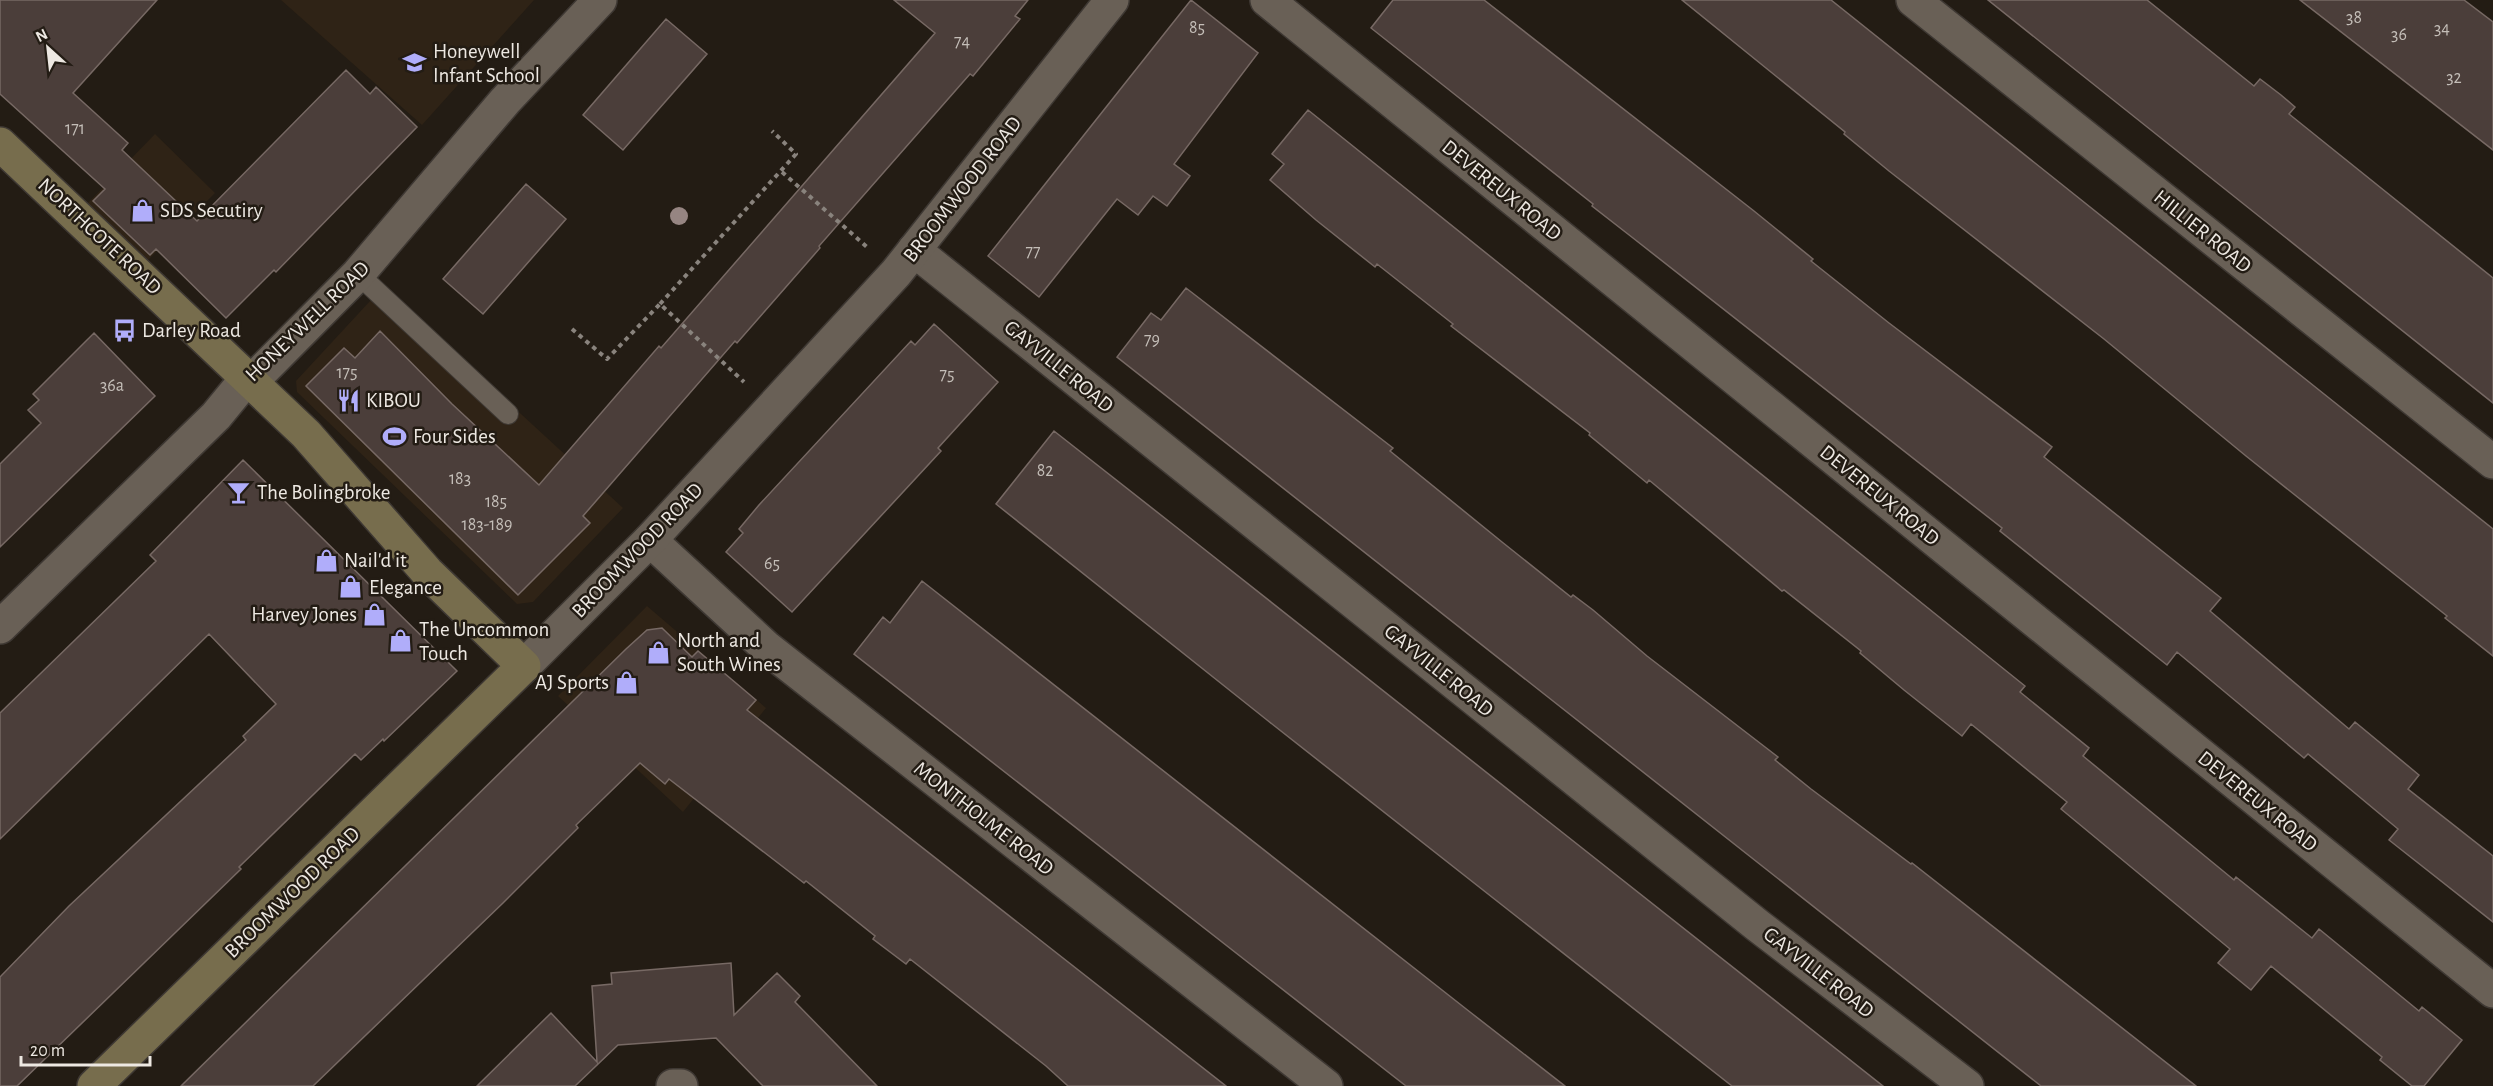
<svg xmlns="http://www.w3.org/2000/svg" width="2493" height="1086" font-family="'Alegreya Sans',sans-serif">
<rect width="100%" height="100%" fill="#231c14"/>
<!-- built -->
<path fill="#2f2316" d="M281,0H534L422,125Z
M155,134L215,193L147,261L88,203Z
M383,287L623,508L533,602L517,604L297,392L296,381Z
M647,606L766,708L683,812L558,696Z"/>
<!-- building -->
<path fill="#4b3e3a" stroke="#776964" stroke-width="1.5" d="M0,0H157L73,93L128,143L122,150L197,221L346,70L370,94L376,87L417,127L276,272L274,270L226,318L156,249L150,255L93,201L105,189L0,94Z
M894,0H1028L1015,16L1020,19L973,76L970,74L819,246L820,248L737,343L735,341L583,516L590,523L518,595L306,386L344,348L355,358L380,331L452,404L539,485L659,346L661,348L935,33Z
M1191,0L1258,53L1174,164L1190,176L1167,206L1153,196L1138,215L1117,199L1039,297L988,256Z
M1393,0H1484L1754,211L1813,259L1811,261L1889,323L2052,447L2044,457L2221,598L2210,611L2349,729L2355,722L2419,775L2408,789L2493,856V922L2389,840L2398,829L2308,754L2304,758L2177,652L2167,665L2000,531L2002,528L1633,238L1592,206L1593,204L1371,28Z
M1682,0H1831L2493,529V656L2445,618L2447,616L2246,456L2104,339L1889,171L1844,134L1845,132Z
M1988,0H2147L2254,86L2260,79L2281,95L2295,107L2289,114L2493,278V403Z
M2300,0H2464L2493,22V150Z
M666,19L707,54L623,150L583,115Z
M1308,110L2025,686L2020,692L2089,748L2083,756L2234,880L2236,877L2312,938L2319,929L2419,1011L2422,1007L2462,1040L2424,1086H2412L2380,1060L2382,1057L2271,966L2251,990L2218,963L2230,949L2061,809L2067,802L1971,724L1962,736L1904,690L1860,653L1861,651L1784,590L1782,591L1649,480L1647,483L1589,435L1590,433L1451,326L1453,324L1377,264L1375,267L1316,220L1270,180L1284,164L1272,154Z
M526,184L566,219L483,314L443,279Z
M1186,288L1393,448L1390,451L1502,542L1571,597L1573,595L1593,610L1647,656L1778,757L1775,760L1811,789L1911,864L1912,863L2196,1086H2041L1117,357L1151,313L1161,320Z
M934,324L998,382L938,448L941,451L792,612L726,552L743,533L739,529L759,505L911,341L915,345Z
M94,333L155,396L0,547V464L41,423L28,410L39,400L33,394Z
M1054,431L1185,534L1883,1086H1732L1267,720L996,504Z
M243,460L457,671L384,741L383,739L361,760L355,754L239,867L241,869L17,1086H0V977L69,906L246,740L243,736L276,704L209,634L0,839V713L156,561L150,555Z
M922,581L1470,1012L1565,1086H1406L854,654L883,617L890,623Z
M662,628L692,657L698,651L756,700L747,710L1226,1086H1068L1046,1066L910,959L906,964L873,939L875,936L806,881L804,883L669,779L665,784L640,763L576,825L578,828L503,903L313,1086H181L626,649L647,630Z
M731,963L734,1015L777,973L800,996L795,1002L877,1086H763L716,1038L618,1045L575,1086H477L551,1013L597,1062L592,986L612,984L611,973Z"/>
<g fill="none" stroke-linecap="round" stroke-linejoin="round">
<defs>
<path id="service" d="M358,274L508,414"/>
<path id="minor" d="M1267,0L2493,991
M1913,0L2493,462
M914,250L1757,925L1967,1086
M650,540L767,648L1326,1086
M0,627L216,416L248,377H256L358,274L505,101L600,0
M673,1086H681"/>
<path id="tertiary" d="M524,666L650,540L896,273L1112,0"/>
<path id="secondary" d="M0,144L306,434L427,572L524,666L94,1086"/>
</defs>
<!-- service casing -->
<use href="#service" stroke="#3e3833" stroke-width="22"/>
<!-- minor casing -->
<use href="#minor" stroke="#3e3833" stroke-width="36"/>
<!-- tertiary casing -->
<use href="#tertiary" stroke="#3e3833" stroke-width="36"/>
<!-- secondary casing -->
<use href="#secondary" stroke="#3e3833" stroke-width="36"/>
<!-- path -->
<path stroke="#89837d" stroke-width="4" stroke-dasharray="4.5 4.5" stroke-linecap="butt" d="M782,172L867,247
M660,304L796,154L772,131
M572,329L607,359L660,304L744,382"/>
<!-- service -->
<use href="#service" stroke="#696056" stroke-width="20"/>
<!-- minor -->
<use href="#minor" stroke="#696056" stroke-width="33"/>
<!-- tertiary -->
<use href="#tertiary" stroke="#696056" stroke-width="33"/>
<!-- secondary -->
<use href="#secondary" stroke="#776d4d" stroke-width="33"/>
</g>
<!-- trees -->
<circle fill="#968582" cx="679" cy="216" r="9"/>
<!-- icons -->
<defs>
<symbol id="school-bare" viewBox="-9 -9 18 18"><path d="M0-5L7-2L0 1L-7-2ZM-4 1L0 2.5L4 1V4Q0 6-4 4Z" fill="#b0adfa" stroke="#231c14" stroke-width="2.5" paint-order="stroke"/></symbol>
<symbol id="shop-bare" viewBox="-9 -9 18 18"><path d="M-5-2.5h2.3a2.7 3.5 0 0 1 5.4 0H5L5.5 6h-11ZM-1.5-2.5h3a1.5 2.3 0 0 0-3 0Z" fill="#b0adfa" stroke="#231c14" stroke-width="2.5" paint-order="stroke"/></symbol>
<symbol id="bus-bare" viewBox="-9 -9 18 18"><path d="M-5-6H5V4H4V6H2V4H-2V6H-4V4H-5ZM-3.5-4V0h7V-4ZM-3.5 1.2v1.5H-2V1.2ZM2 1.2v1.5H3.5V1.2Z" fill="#b0adfa" stroke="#231c14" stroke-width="2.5" paint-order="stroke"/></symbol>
<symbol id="restaurant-bare" viewBox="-9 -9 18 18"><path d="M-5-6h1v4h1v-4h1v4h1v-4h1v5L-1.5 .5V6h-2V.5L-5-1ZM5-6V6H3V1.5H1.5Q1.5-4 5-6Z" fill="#b0adfa" stroke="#231c14" stroke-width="2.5" paint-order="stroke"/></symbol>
<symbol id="stadium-bare" viewBox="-9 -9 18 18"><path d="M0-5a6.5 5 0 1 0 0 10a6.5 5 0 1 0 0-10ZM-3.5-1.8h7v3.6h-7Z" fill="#b0adfa" stroke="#231c14" stroke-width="2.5" paint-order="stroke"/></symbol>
<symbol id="bar-bare" viewBox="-9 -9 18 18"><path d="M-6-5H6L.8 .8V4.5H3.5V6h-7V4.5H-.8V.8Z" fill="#b0adfa" stroke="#231c14" stroke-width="2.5" paint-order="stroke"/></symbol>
</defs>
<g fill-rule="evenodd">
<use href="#school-bare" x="398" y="46" width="33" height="33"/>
<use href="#shop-bare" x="126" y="194" width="33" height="33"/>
<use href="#bus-bare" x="108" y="314" width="33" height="33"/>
<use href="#restaurant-bare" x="332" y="384" width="33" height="33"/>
<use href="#stadium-bare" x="378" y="420" width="33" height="33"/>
<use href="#bar-bare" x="222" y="476" width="33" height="33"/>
<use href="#shop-bare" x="310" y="544" width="33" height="33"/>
<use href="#shop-bare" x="334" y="570" width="33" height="33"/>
<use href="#shop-bare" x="358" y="598" width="33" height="33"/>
<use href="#shop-bare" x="384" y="624" width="33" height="33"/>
<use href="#shop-bare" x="642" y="636" width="33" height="33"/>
<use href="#shop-bare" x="610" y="666" width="33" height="33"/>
</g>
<g text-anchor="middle" stroke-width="5" stroke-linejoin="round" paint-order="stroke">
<!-- number labels -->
<g font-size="18" fill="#c4beb8">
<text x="2354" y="23">38</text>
<text x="1197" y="33">85</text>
<text x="2442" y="34">34</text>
<text x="2399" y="40">36</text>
<text x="962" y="47">74</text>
<text x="2454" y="83">32</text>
<text x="75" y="134">171</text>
<text x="1033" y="257">77</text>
<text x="1152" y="345">79</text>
<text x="347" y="378">175</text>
<text x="947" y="380">75</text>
<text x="112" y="391">36a</text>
<text x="1045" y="476">82</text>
<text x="460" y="484">183</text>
<text x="496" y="507">185</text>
<text x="487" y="530">183-189</text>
<text x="772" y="569">65</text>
</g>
<!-- poi labels -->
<g font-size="21" fill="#ede8e2" stroke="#231c14" text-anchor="start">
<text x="433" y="58">Honeywell<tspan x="433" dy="24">Infant School</tspan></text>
<text x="160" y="217">SDS Secutiry</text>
<text x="142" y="337">Darley Road</text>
<text x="366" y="407">KIBOU</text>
<text x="413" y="443">Four Sides</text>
<text x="257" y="499">The Bolingbroke</text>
<text x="344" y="567">Nail'd it</text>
<text x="369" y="594">Elegance</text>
<text x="357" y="621" text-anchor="end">Harvey Jones</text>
<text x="419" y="636">The Uncommon<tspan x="419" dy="24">Touch</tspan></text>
<text x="677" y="647">North and<tspan x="677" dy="24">South Wines</tspan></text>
<text x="609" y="689" text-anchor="end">AJ Sports</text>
</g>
<!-- street labels -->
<g font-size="21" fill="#ede8e2" stroke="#231c14">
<text transform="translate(962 189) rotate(-52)" y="7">BROOMWOOD ROAD</text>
<text transform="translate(1502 190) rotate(39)" y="7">DEVEREUX ROAD</text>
<text transform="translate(2203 231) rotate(39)" y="7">HILLIER ROAD</text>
<text transform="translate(100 236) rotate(43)" y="7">NORTHCOTE ROAD</text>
<text transform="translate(307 321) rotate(-44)" y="7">HONEYWELL ROAD</text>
<text transform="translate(1059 366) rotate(39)" y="7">GAYVILLE ROAD</text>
<text transform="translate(1880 495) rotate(39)" y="7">DEVEREUX ROAD</text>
<text transform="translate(637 550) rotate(-46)" y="7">BROOMWOOD ROAD</text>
<text transform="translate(1439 670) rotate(39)" y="7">GAYVILLE ROAD</text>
<text transform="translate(2258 801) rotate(39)" y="7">DEVEREUX ROAD</text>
<text transform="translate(984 818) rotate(38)" y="7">MONTHOLME ROAD</text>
<text transform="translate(292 892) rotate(-44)" y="7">BROOMWOOD ROAD</text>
<text transform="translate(1819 972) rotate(38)" y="7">GAYVILLE ROAD</text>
</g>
</g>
<!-- north arrow -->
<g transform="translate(48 48) rotate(333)" stroke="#231c14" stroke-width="4.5" paint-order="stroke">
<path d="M0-4.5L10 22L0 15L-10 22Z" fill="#ede8e2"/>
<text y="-9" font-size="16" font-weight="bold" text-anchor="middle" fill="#ede8e2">N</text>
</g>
<!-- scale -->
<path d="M21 1056v9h129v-9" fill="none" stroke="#ede8e2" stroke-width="3"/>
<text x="30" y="1056" font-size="18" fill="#ede8e2" stroke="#231c14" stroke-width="4.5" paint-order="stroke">20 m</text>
</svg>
